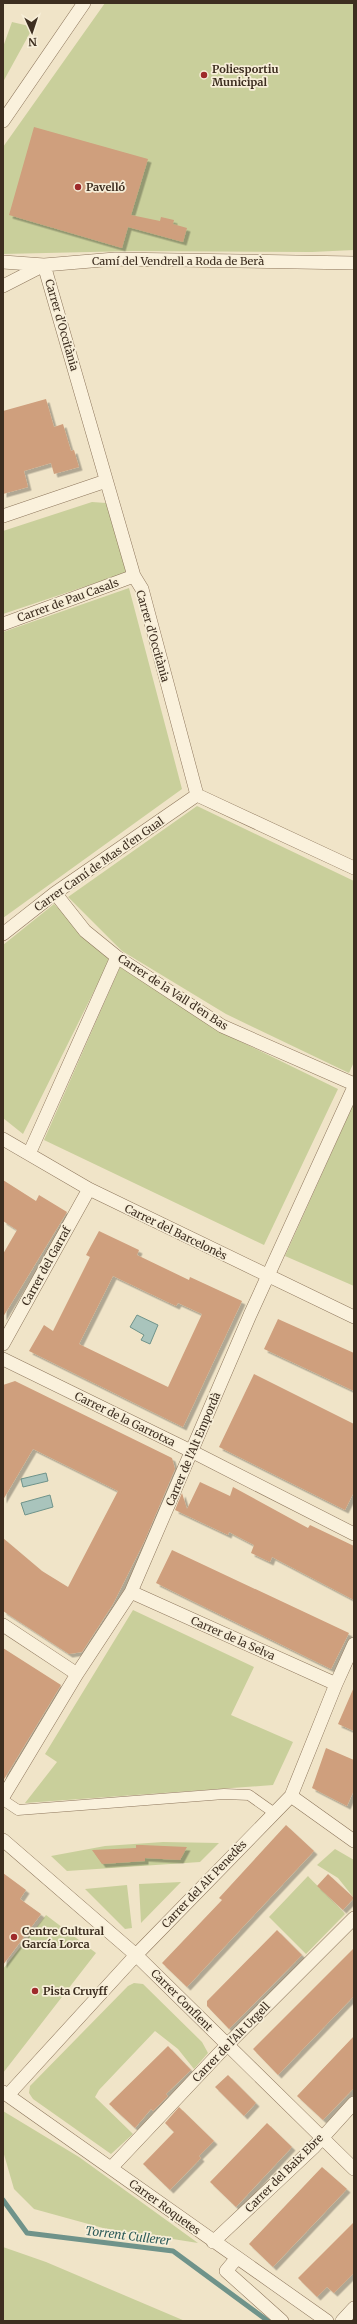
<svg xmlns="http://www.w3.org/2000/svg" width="357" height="2324" font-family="Merriweather,serif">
<defs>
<filter id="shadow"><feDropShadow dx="3.5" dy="3.5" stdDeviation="0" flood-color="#0004"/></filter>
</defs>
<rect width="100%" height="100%" fill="#f0e4c8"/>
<!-- green -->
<path fill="#c9cf9b" d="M105,3H354V250L312,252L133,251L3,254V147Z
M12,22L29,26L31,31L3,82V47Z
M92,502L106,503L128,572L3,614V531Z
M129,588L182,789L3,918V632Z
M197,806L354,881V1062L349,1073L226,1014L122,951L68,897Z
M54,904L110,959L23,1134L3,1118V945Z
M120,967L225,1034L338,1089L264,1245L44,1140Z
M354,1103V1286L285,1256Z
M133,1610L254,1667L231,1715L293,1742L273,1785L25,1803L57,1762L45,1754Z
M163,1842L219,1843L200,1862L67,1871L51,1856L105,1846Z
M335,1849L354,1860V1898L338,1878L317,1865Z
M308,1876C313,1882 344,1911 345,1914L306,1954L269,1917Z
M181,1882L141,1923L139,1884Z
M127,1885L132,1928L125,1929L85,1889Z
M46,1915L96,1953L3,2073V1969Z
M134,1983L143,1984L202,2042L208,2053L194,2069L178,2049L155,2031L99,2090L95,2097L133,2134L111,2154L33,2099L29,2093L30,2086L128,1986Z
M3,2111L79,2157L198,2243L103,2228L34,2209L14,2189L3,2151Z
M3,2247L46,2262L185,2321H3Z"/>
<!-- water -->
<path fill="#a9c4bc" stroke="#6f938a" d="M137,1315L158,1325L150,1344L141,1340L144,1335L130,1327Z
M46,1473L48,1481L23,1487L21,1479Z
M50,1495L53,1507L25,1515L21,1503Z"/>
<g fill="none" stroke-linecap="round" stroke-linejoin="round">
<!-- stream -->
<path stroke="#6f938a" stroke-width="5" d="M3,2200L27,2233L173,2251L268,2321"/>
</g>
<!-- building -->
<path fill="#cf9f7d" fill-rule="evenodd" filter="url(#shadow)" d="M34,127L148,159L131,215L160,221L161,217L174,220L173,224L187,228L183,242L128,227L122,248L9,215Z
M46,399L54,427L63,424L71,451L74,450L79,467L54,474L51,463L24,471L28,487L3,494V411Z
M3,1180L36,1201L39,1195L67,1212L3,1317V1254L17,1230L3,1221Z
M99,1231L139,1250L137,1255L189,1280L190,1277L242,1301L183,1427L29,1351L44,1325L53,1331L90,1257L86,1255ZM113,1276L176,1306L178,1303L202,1314L168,1387L79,1344Z
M278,1319L354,1353V1391L264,1349Z
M254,1374L354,1424V1492L345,1510L219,1447Z
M15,1381L172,1458L175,1469L144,1542L113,1604L82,1652L69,1654L3,1611V1538L42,1571L68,1587L118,1491L33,1449L3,1500V1385Z
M200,1482L230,1496L233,1487L308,1528L310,1525L354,1546V1600L272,1557L270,1562L251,1553L254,1545L229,1532L228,1535L175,1510L182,1493L187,1509Z
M172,1550L349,1633L331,1669L156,1583Z
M3,1648L61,1685L3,1781Z
M354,1687V1731L338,1724Z
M326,1748L354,1760V1790L347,1806L312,1788Z
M286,1825L314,1851L187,1987L162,1963L222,1900L219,1898Z
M136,1845H142L187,1847L180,1860L145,1858V1861L102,1864L92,1850L136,1848Z
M3,1873L26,1890L20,1899L41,1914L3,1965Z
M328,1874L354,1898L343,1910L317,1886Z
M277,1930L302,1955L229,2029L207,2006V2001Z
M354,1948V1996L278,2075L253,2049Z
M354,2036V2088L323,2120L297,2096Z
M168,2046L191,2070L166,2094L168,2096L153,2111L151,2109L135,2128L109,2104Z
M228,2075L256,2103L244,2116L215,2087Z
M179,2107L214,2141L199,2156L201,2158L170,2190L143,2164L174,2132L165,2123Z
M267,2123L292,2147L236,2207L210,2182Z
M322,2167L347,2189L273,2267L249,2244Z
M354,2222V2273L334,2293L327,2287L317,2297L298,2278Z"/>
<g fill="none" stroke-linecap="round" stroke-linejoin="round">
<defs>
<path id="pedestrian" d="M3,1800L18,1810L224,1794L249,1795L273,1812"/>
<path id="minor" d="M3,121L84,3
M3,262L44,265L115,259L354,263
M3,286L44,265L134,576L142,589L197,795L354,868
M3,516L106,481
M3,624L134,576
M55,893L85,931L117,957L222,1026L354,1084
M3,934L55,893L197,795
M3,1139L89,1189L354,1317
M29,1154L117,957
M3,1344L89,1189
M3,1359L193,1452L354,1534
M131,1592L336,1684
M3,1625L77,1674
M291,1796L354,1841
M3,1797L77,1674L131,1592L250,1315L354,1087
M3,1840L136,1955L354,2169
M3,2092L327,2321
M8,2095L136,1955L291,1796L336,1684L354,1644
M111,2168L227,2045L354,1918
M213,2242L313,2148L354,2103
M236,2259L226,2271L282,2321
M342,2321L354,2308"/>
</defs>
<!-- pedestrian casing -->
<use href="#pedestrian" stroke="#8d765c" stroke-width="11"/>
<!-- minor casing -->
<use href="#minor" stroke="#8d765c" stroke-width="14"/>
<!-- pedestrian -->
<use href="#pedestrian" stroke="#faf1dc" stroke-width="10"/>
<!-- minor -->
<use href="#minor" stroke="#faf1dc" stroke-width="13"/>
</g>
<!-- markers -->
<g fill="#9e2a2b" stroke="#f7eed8" stroke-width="1.5">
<circle cx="204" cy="75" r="4"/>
<circle cx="78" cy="187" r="4"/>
<circle cx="14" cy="1937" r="4"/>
<circle cx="35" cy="1991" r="4"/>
</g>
<g text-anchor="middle" stroke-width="3.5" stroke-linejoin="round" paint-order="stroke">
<!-- poi labels -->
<g font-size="11" font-weight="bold" fill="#3d2e20" stroke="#f7eed8" text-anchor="start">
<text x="212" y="73">Poliesportiu<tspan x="212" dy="13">Municipal</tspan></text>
<text x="86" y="191">Pavelló</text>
<text x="22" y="1935">Centre Cultural<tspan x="22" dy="13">García Lorca</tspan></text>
<text x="43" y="1995">Pista Cruyff</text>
</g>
<!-- street labels -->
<g font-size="11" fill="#3d2e20" stroke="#f7eed8">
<text x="178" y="265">Camí del Vendrell a Roda de Berà</text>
<text transform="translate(62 325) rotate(74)" y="4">Carrer d'Occitània</text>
<text transform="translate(68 600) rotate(-20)" y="4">Carrer de Pau Casals</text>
<text transform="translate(153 636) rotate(74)" y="4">Carrer d'Occitània</text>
<text transform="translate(99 864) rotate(-35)" y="4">Carrer Camí de Mas d'en Gual</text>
<text transform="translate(173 992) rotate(33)" y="4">Carrer de la Vall d'en Bas</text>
<text transform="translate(176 1232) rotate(26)" y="4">Carrer del Barcelonès</text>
<text transform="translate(46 1266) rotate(-61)" y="4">Carrer del Garraf</text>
<text transform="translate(125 1419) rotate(26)" y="4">Carrer de la Garrotxa</text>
<text transform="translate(193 1449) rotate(-67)" y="4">Carrer de l'Alt Empordà</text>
<text transform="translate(233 1638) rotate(24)" y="4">Carrer de la Selva</text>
<text transform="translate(204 1884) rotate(-46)" y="4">Carrer del Alt Penedès</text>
<text transform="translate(182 2000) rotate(45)" y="4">Carrer Conflent</text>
<text transform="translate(231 2042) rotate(-46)" y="4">Carrer de l'Alt Urgell</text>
<text transform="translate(284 2173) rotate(-45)" y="4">Carrer del Baix Ebre</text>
<text transform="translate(165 2207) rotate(36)" y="4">Carrer Roquetes</text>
</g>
<!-- water labels -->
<g font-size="12" font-style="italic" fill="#2f5d5a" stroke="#f7eed8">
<text transform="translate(128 2236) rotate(7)" y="4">Torrent Cullerer</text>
</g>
</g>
<!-- border -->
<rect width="357" height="2324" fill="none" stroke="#3d2e20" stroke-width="8"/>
<!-- north arrow -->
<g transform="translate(32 32) rotate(177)" stroke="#f7eed8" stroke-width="3" paint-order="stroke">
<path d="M0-3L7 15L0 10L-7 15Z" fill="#3d2e20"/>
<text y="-6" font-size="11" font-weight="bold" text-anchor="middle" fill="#3d2e20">N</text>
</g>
</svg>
